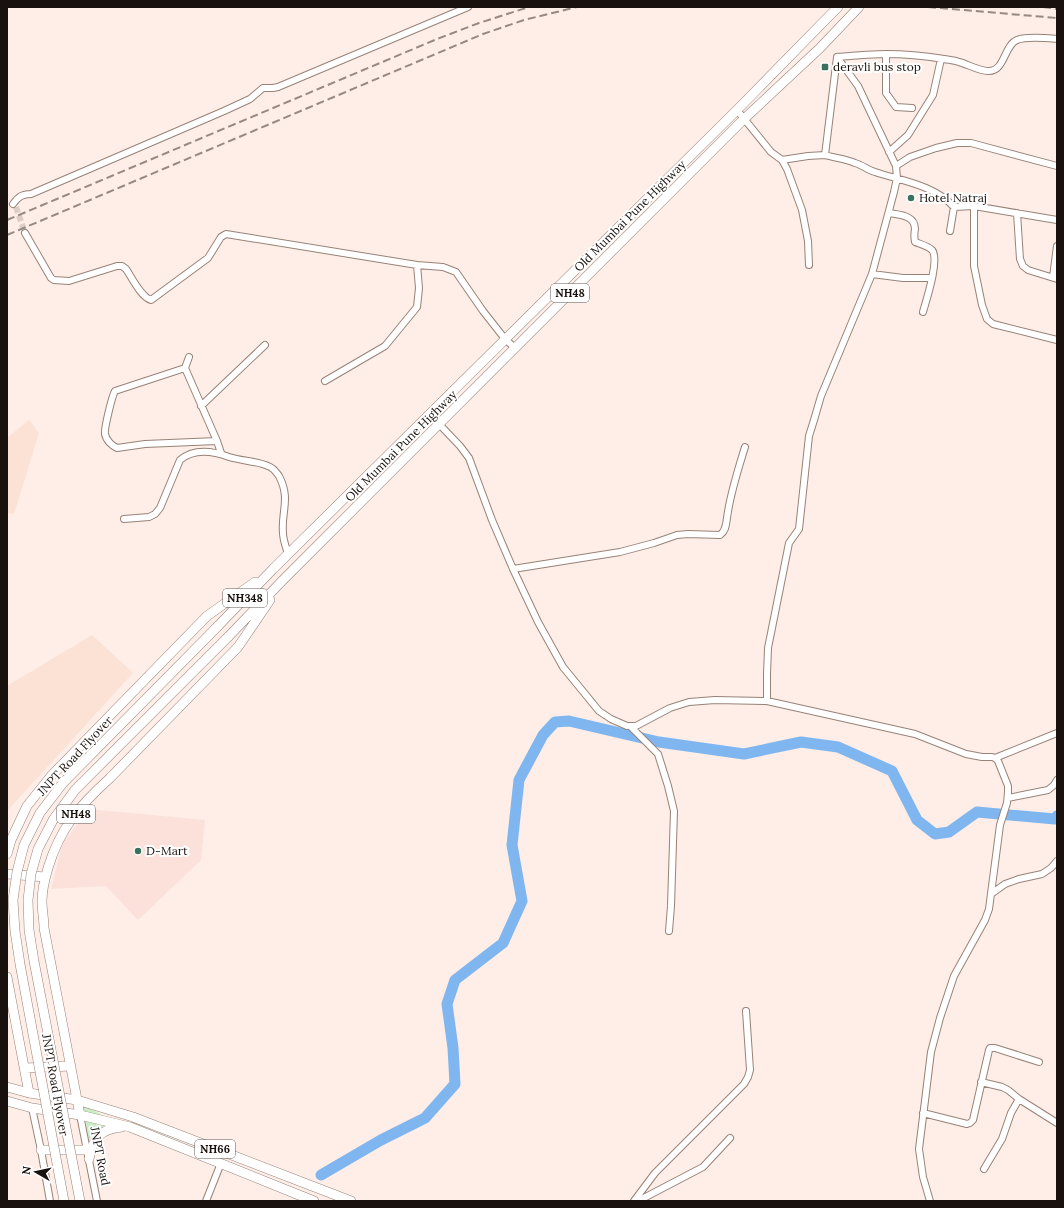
<svg xmlns="http://www.w3.org/2000/svg" width="1064" height="1208" font-family="Lora,serif">
<rect width="100%" height="100%" fill="#feeee7"/>
<!-- commercial -->
<path fill="#fbe1da" d="M88,809L205,820L201,860L138,920L106,886L51,889L62,845Z"/>
<!-- built -->
<path fill="#fce2d5" d="M29,420L39,433L14,514L7,513V438Z
M92,635L133,673L7,811V686Z"/>
<!-- green -->
<path fill="#c8edc3" d="M83,1105L117,1123C104,1125 97,1130 89,1140Z"/>
<g fill="none" stroke-linecap="round" stroke-linejoin="round">
<!-- river -->
<path stroke="#7fb6f0" stroke-width="11" d="M321,1175L381,1140L425,1118L455,1084L453,1048L447,1004L455,980L503,943L522,901L512,845L519,780L543,735L555,722L569,721L659,742L744,754L801,742L838,747L892,771L917,820L935,834L949,832L977,812L1055,819L1057,816"/>
<!-- minor-tunnel -->
<path stroke="#dccdc6" stroke-width="6" stroke-dasharray="6 3" stroke-linecap="butt" d="M16,207L25,233"/>
<defs>
<path id="minor" d="M886,54V93L896,107L912,108
M837,57C853,56 869,54 886,54C905,54 925,56 944,59C949,60 954,60 959,62C967,64 979,71 988,71C1005,72 1004,45 1017,40C1027,36 1046,38 1057,39
M737,110L771,152L782,160L808,156L825,155
M889,152L908,135L933,95L941,59
M782,160L787,169L802,210L808,241L809,265
M896,166L910,157L936,148L957,143H971L1057,166
M13,204C18,197 22,194 31,194L224,111L250,99L263,88H273L278,87L468,7
M974,206V266L982,305L987,319L993,324L1057,340
M889,213C899,215 915,215 915,229C914,234 914,237 915,242C920,244 928,246 932,250C940,259 926,301 923,312
M1017,213L1020,259L1023,266L1028,270L1057,279
M950,231L954,207
M25,233L51,278L54,280L69,281L117,266H122L126,269C132,278 141,297 151,300L208,258L221,237L226,234L417,265L443,267L456,272L483,311L505,339L515,348
M872,274L903,278H932
M1053,277L1057,246
M189,357L185,368L217,441L221,453
M185,368L115,391C112,396 104,429 105,434C106,440 112,446 117,448L145,444L217,441
M325,381L385,346L417,307L419,288L417,265
M201,406L265,345
M439,424L460,446L469,458L492,520L513,569L538,622L563,667L599,711L611,719L627,726H636L670,708L689,702L715,700L767,701L915,734L966,754L982,757H992L995,758L998,761L1008,786V792L1007,803L1000,825L989,909L985,920L954,976L940,1018L931,1052L919,1149L923,1177L930,1201
M124,519L149,517L155,514L160,508L180,460C194,448 213,451 229,457C242,461 257,461 268,466C274,468 276,472 279,476C291,499 281,511 283,533C283,540 286,547 288,554
M513,569L620,552L654,543L677,535L688,534L720,535C726,531 726,524 727,518C730,494 738,470 745,447
M767,701V674L768,648L789,543L799,529L809,436L814,420L821,396L872,274L894,192L897,178L896,166L858,86L837,57L825,155C835,158 846,159 855,163C862,165 868,170 875,172C902,181 934,185 954,207L974,206L1057,220
M631,727L658,754L668,786L674,811L671,906L669,931
M995,758L1057,733
M1008,798L1048,790L1054,785L1057,780
M991,894L1005,884L1019,879L1042,874L1051,868L1057,861
M981,1082L1002,1087L1008,1090L1019,1099L1057,1123
M32,1108L41,1150L50,1201
M923,1113L967,1124L970,1123L973,1120L989,1050L990,1048H995L1039,1062
M80,1115L97,1201
M984,1169L1002,1139L1011,1113L1019,1099
M206,1201L221,1163
M634,1201L655,1173L744,1084L748,1077L750,1070L746,1011
M638,1201L703,1167L730,1138"/>
<path id="highway" d="M218,626L273,569L737,110L838,7
M228,637L283,580L744,119L820,48L859,7
M7,854L11,840L27,806L51,776L207,616L255,582
M7,874L45,877
M7,977L29,1093
M25,1068L71,1066
M7,1087L29,1093L77,1100L133,1117L351,1201
M7,1101L32,1108L80,1115L130,1127L314,1201
M80,1115L44,928C44,919 42,910 42,901C42,890 45,878 48,868C60,828 80,805 110,778L238,647L270,600
M41,1150H87
M89,1159C93,1138 100,1129 122,1127"/>
</defs>
<!-- minor casing -->
<use href="#minor" stroke="#988277" stroke-width="8"/>
<!-- highway casing -->
<use href="#highway" stroke="#988277" stroke-width="10"/>
<!-- minor -->
<use href="#minor" stroke="#fff" stroke-width="6"/>
<!-- highway -->
<use href="#highway" stroke="#fff" stroke-width="9"/>
<!-- rail -->
<path stroke="#968984" stroke-width="2" stroke-dasharray="8 4" stroke-linecap="butt" d="M928,7L1057,18
M1043,7L1057,9
M7,220L437,39L479,23L529,7
M7,235L483,34L524,20L577,7"/>
<defs>
<path id="highway-bridge" d="M64,1201L20,964L15,931L13,900L17,872L24,845L40,813L63,783L218,626
M80,1201L34,961L29,930L28,900L31,874L38,849L53,820L75,790L228,637"/>
</defs>
<!-- highway-bridge casing -->
<use href="#highway-bridge" stroke="#988277" stroke-width="10" stroke-linecap="butt"/>
<!-- highway-bridge -->
<use href="#highway-bridge" stroke="#fff" stroke-width="9"/>
</g>
<!-- markers -->
<g fill="#37735e" stroke="#fff" stroke-width="1.5">
<rect x="821" y="63" width="8" height="8" rx="2"/>
<circle cx="911" cy="198" r="4"/>
<circle cx="138" cy="851" r="4"/>
</g>
<g text-anchor="middle" stroke-width="4" stroke-linejoin="round" paint-order="stroke">
<!-- shield labels -->
<g fill="#fff" stroke="#5e5856" stroke-width="1">
<rect x="551" y="284" width="38" height="18" rx="3"/>
<rect x="223" y="589" width="44" height="18" rx="3"/>
<rect x="57" y="805" width="38" height="18" rx="3"/>
<rect x="195" y="1140" width="40" height="18" rx="3"/>
</g>
<g font-size="11" font-weight="bold" fill="#19110d">
<text x="570" y="297">NH48</text>
<text x="245" y="602">NH348</text>
<text x="76" y="818">NH48</text>
<text x="215" y="1153">NH66</text>
</g>
<!-- poi labels -->
<g font-size="12" fill="#19110d" stroke="#fff" text-anchor="start">
<text x="833" y="71">deravli bus stop</text>
<text x="919" y="202">Hotel Natraj</text>
<text x="146" y="855">D-Mart</text>
</g>
<!-- street labels -->
<g font-size="12" fill="#19110d" stroke="#fff">
<text transform="translate(630 216) rotate(-45)" y="4">Old Mumbai Pune Highway</text>
<text transform="translate(401 446) rotate(-45)" y="4">Old Mumbai Pune Highway</text>
<text transform="translate(75 756) rotate(-47)" y="4">JNPT Road Flyover</text>
<text transform="translate(55 1085) rotate(80)" y="4">JNPT Road Flyover</text>
<text transform="translate(100 1156) rotate(79)" y="4">JNPT Road</text>
</g>
</g>
<!-- border -->
<rect width="1064" height="1208" fill="none" stroke="#19110d" stroke-width="16"/>
<!-- north arrow -->
<g transform="translate(36 1172) rotate(279)" stroke="#ffffff" stroke-width="3" paint-order="stroke">
<path d="M0-3L7 15L0 10L-7 15Z" fill="#19110d"/>
<text y="-6" font-size="11" font-weight="bold" text-anchor="middle" fill="#19110d">N</text>
</g>
</svg>
